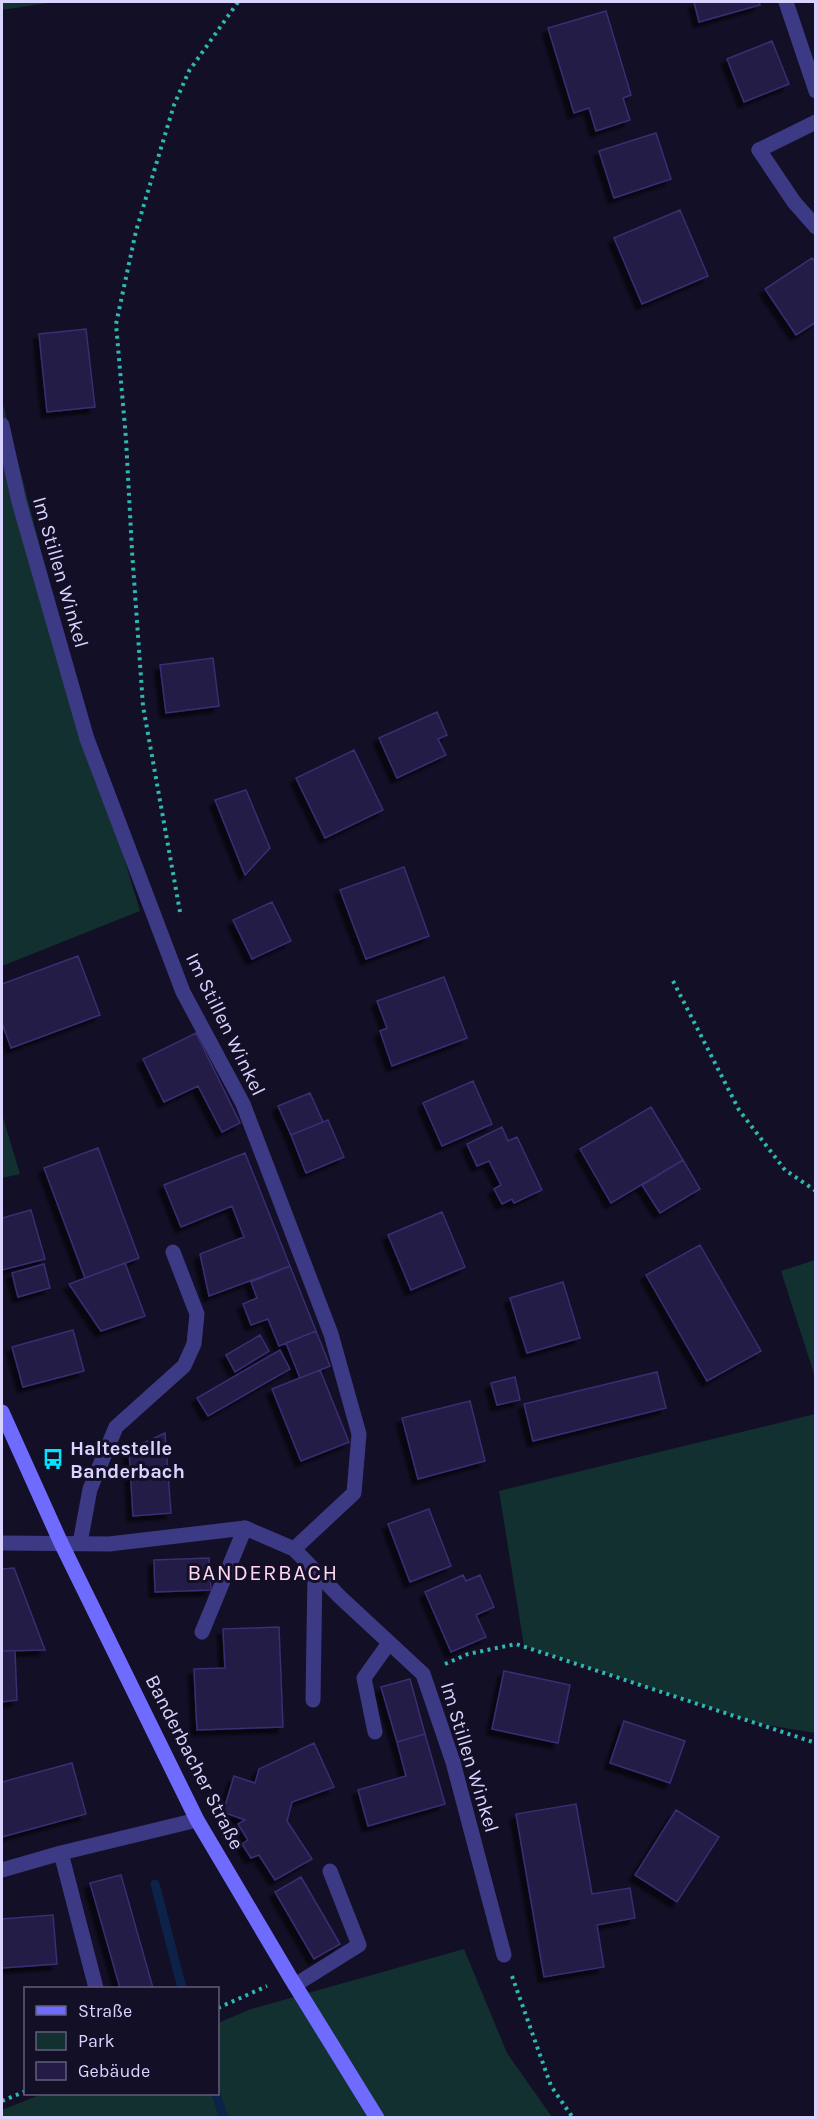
<svg xmlns="http://www.w3.org/2000/svg" width="817" height="2119" font-family="Karla,sans-serif">
<defs>
<filter id="shadow"><feDropShadow dx="-5.5" dy="5.5" stdDeviation="1.5" flood-color="#0009"/></filter>
</defs>
<rect width="100%" height="100%" fill="#130f26"/>
<!-- green -->
<path fill="#12302f" d="M2,2H54L2,10Z
M2,400L97,767L140,911L2,966Z
M2,1114L20,1174L2,1178Z
M815,1260H816L815,1377L781,1271Z
M815,1414V1733L760,1724L524,1646L499,1491Z
M464,1949L507,2053L552,2117L2,2118V2110L42,2094H218V2023L251,2009Z"/>
<g fill="none" stroke-linecap="round" stroke-linejoin="round">
<!-- stream -->
<path stroke="#0c2248" stroke-width="9" d="M155,1884L182,1988
M216,2094L224,2118"/>
</g>
<!-- building -->
<path fill="#241b47" stroke="#3b2d73" stroke-width="1.5" filter="url(#shadow)" d="M694,2H759L760,5L699,22Z
M606,11L631,95L623,98L630,120L596,131L589,108L574,113L548,28Z
M772,41L789,84L744,102L727,59Z
M656,133L671,179L614,198L599,151Z
M680,210L708,276L642,304L614,238Z
M812,258L816,263V322L796,335L765,289Z
M86,329L95,407L47,412L39,334Z
M213,658L219,706L166,713L160,665Z
M437,712L447,735L438,739L446,755L397,778L379,738Z
M354,750L383,810L325,838L296,778Z
M246,790L270,848L245,875L215,800Z
M404,867L429,936L366,959L340,890Z
M272,902L291,941L252,959L233,920Z
M78,956L100,1015L11,1048L2,1023V984Z
M444,977L467,1038L392,1066L380,1031L387,1028L377,1001Z
M196,1033L240,1123L222,1132L198,1086L164,1102L143,1059Z
M473,1081L492,1124L442,1146L423,1103Z
M310,1093L323,1122L291,1135L278,1106Z
M651,1107L683,1160L611,1203L580,1149Z
M328,1120L344,1157L306,1173L291,1135Z
M502,1127L508,1141L517,1137L542,1190L514,1203L512,1199L502,1204L494,1189L501,1185L489,1161L477,1166L467,1144Z
M98,1148L139,1258L85,1278L44,1168Z
M245,1153L290,1266L209,1296L200,1254L244,1237L232,1206L181,1227L164,1185Z
M683,1160L700,1189L660,1213L642,1185Z
M31,1210L45,1259L2,1270V1218Z
M442,1212L465,1267L411,1290L388,1235Z
M700,1245L761,1351L707,1381L646,1275Z
M125,1263L145,1316L101,1331L69,1284Z
M44,1264L50,1288L18,1297L12,1273Z
M290,1266L316,1331L279,1346L268,1319L251,1325L243,1304L257,1298L251,1282Z
M563,1282L580,1338L527,1353L510,1298Z
M73,1330L84,1371L23,1387L12,1347Z
M316,1331L330,1366L300,1378L286,1343Z
M260,1335L269,1351L235,1372L226,1355Z
M280,1350L290,1369L208,1416L197,1398Z
M320,1370L349,1442L301,1461L272,1389Z
M657,1372L666,1408L533,1441L524,1404Z
M515,1377L520,1400L497,1405L491,1383Z
M470,1401L485,1461L418,1479L402,1418Z
M165,1433L171,1513L133,1516L129,1450Z
M429,1509L451,1566L410,1582L388,1524Z
M209,1558L211,1590L155,1592L154,1560Z
M14,1568L45,1650L2,1651V1569Z
M463,1575L466,1581L480,1575L494,1607L476,1615L486,1637L451,1652L425,1592Z
M279,1627L283,1727L197,1730L194,1669L225,1668L223,1629Z
M2,1651H15L17,1700L2,1702Z
M504,1671L570,1685L558,1743L492,1729Z
M410,1679L425,1734L397,1742L381,1687Z
M624,1721L685,1741L670,1783L610,1763Z
M425,1734L445,1804L368,1826L358,1790L406,1776L397,1742Z
M314,1743L334,1787L292,1802L287,1821L312,1859L275,1880L259,1855L251,1858L242,1844L248,1840L238,1824L245,1820L223,1812L234,1776L255,1783L259,1769Z
M72,1763L86,1814L2,1837V1782Z
M576,1804L592,1894L630,1888L635,1918L597,1925L604,1967L544,1977L516,1814Z
M676,1810L719,1837L677,1902L635,1875Z
M121,1875L153,1988H120L90,1883Z
M301,1877L340,1944L314,1959L275,1892Z
M53,1915L57,1964L2,1968V1919Z"/>
<g fill="none" stroke-linecap="round" stroke-linejoin="round">
<!-- path -->
<path stroke="#2fb8b0" stroke-width="4" stroke-dasharray="3 4.5" stroke-linecap="butt" d="M180,912L143,706L132,551L126,439L116,324L136,231L174,105L189,71L238,2
M673,981L739,1110L785,1170L816,1191
M445,1664L468,1654L516,1644L816,1743
M512,1976L551,2086L573,2118
M218,2008L267,1986
M2,2101L26,2091"/>
<!-- lane -->
<path stroke="#3d3a85" stroke-width="15" d="M786,2L816,91
M759,150L794,202L816,227
M80,1543L90,1489L116,1427L184,1366L194,1344L197,1314L173,1252
M202,1632L245,1528
M313,1700L315,1571
M375,1732L364,1678L389,1643
M61,1853L96,1988
M2,1870L61,1853L197,1820
M295,1985L359,1945L330,1871"/>
<!-- street -->
<path stroke="#3d3a85" stroke-width="15" d="M759,150L816,122
M2,425L19,502L87,739L183,992L243,1104L331,1334L359,1434L354,1493L294,1549
M2,1543L109,1544L245,1528L294,1549L339,1596L423,1674L453,1762L504,1955"/>
<!-- secondary -->
<path stroke="#6f6bff" stroke-width="15" d="M2,1412L61,1543L197,1820L290,1977L377,2118"/>
</g>
<!-- icons -->
<defs>
<symbol id="bus-bare" viewBox="-9 -9 18 18"><path d="M-5-6H5V4H4V6H2V4H-2V6H-4V4H-5ZM-3.5-4V0h7V-4ZM-3.5 1.2v1.5H-2V1.2ZM2 1.2v1.5H3.5V1.2Z" fill="#00e5ff" stroke="#130f26" stroke-width="2.5" paint-order="stroke"/></symbol>
</defs>
<g fill-rule="evenodd">
<use href="#bus-bare" x="38" y="1444" width="30" height="30"/>
</g>
<g text-anchor="middle" stroke-width="6" stroke-linejoin="round" paint-order="stroke">
<!-- street labels -->
<g font-size="20" fill="#d9d4ff" stroke="#130f26">
<text transform="translate(61 572) rotate(74)" y="7">Im Stillen Winkel</text>
<text transform="translate(226 1024) rotate(64)" y="7">Im Stillen Winkel</text>
<text transform="translate(470 1757) rotate(73)" y="7">Im Stillen Winkel</text>
<text transform="translate(195 1762) rotate(63)" y="7">Banderbacher Straße</text>
</g>
<!-- poi labels -->
<g font-size="20" font-weight="bold" fill="#d9d4ff" stroke="#130f26" text-anchor="start">
<text x="70" y="1455">Haltestelle<tspan x="70" dy="23">Banderbach</tspan></text>
</g>
<!-- quarter labels -->
<g font-size="22" letter-spacing="1.5" fill="#ffd6f0" stroke="#130f26">
<text x="263" y="1580">BANDERBACH</text>
</g>
</g>
<!-- border -->
<rect width="817" height="2119" fill="none" stroke="#d9d4ff" stroke-width="6"/>
<!-- legend -->
<rect x="24" y="1987" width="195" height="108" fill="#130f26" stroke="#625e7d" stroke-width="1.5"/>
<rect x="36" y="2006" width="30" height="9" fill="#6f6bff" stroke="#625e7d" stroke-width="1.5"/>
<text x="78" y="2017" font-size="18" fill="#d9d4ff">Straße</text>
<rect x="36" y="2032" width="30" height="18" fill="#12302f" stroke="#625e7d" stroke-width="1.5"/>
<text x="78" y="2047" font-size="18" fill="#d9d4ff">Park</text>
<rect x="36" y="2062" width="30" height="18" fill="#241b47" stroke="#625e7d" stroke-width="1.5"/>
<text x="78" y="2077" font-size="18" fill="#d9d4ff">Gebäude</text>
</svg>
